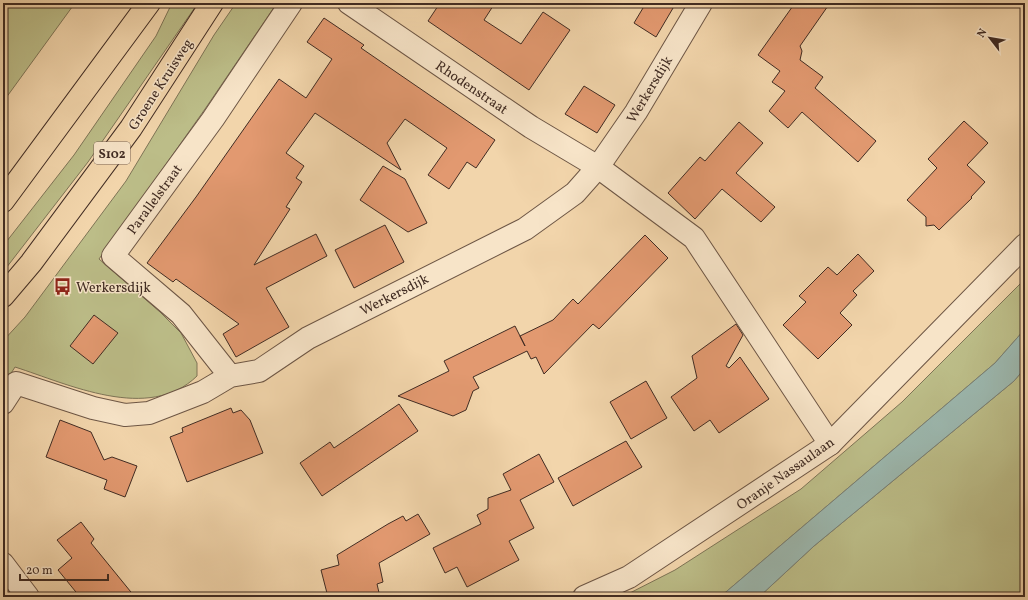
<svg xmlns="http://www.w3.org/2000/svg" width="1028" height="600" font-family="Vollkorn,serif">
<rect width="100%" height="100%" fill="#f2d5ab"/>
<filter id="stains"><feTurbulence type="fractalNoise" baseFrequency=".005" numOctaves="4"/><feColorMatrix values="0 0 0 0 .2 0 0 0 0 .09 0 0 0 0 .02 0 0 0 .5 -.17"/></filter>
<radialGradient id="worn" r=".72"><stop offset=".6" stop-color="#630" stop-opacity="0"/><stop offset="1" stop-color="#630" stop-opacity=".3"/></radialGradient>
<!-- green -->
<path fill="#bcbd88" stroke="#7e7456" d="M3,3H75L3,102Z
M172,3H198L88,162L3,272V246L74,155L156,36Z
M236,3H277L205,109L99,259L160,312L181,333L197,363V376C149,423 68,384 15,367L3,386V341L25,317L126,181L214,35Z
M1025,279V329L995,363L720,597H622L675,570L801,489L902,402Z
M1025,368V597H759L814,546L1014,381Z"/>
<!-- water -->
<path fill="#9cb8af" stroke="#788077" d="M1025,329V368L1014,381L814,546L759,597H720L995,363Z"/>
<!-- building -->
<path fill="#e29970" stroke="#412c23" d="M440,3H495L484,20L521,44L543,12L570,30L529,90L428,21Z
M646,3H676L656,37L634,23Z
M795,3H830L800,46L802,51L800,60L823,77L815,88L876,141L858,162L802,112L788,128L769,111L785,91L772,82L780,71L758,55Z
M324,18L364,45L361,48L495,140L476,168L467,162L449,189L428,175L447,148L405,119L387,143L401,170L315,113L286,153L304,166L296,178L302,182L286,207L290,209L254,265L316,234L327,256L266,288L289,327L236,357L223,334L239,324L176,279L173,282L147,263L196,197L279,79L306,98L332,59L307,42Z
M584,86L615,105L597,133L565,114Z
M964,121L988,143L967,165L985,182L971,197L972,198L939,230L934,225L926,226V217L907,200L937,168L928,159Z
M739,122L763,143L736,173L775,207L761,222L722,189L695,219L668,193L700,157L705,161Z
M383,166L405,179L427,223L408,232L360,200Z
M385,225L404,262L354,288L335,250Z
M645,235L668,258L599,329L593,324L544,374L536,357L531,359L527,351L473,377L479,388L473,391L466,410L453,416L398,396L449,371L444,361L515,326L525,346L520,336L553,320L573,299L578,304Z
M858,254L874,271L853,291L857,295L840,313L852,325L818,359L783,325L806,302L799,296L828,267L837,275Z
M94,315L118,333L93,364L70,346Z
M736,324L743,335L726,366L729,368L740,357L769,399L719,433L710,420L694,431L671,397L697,378L692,356Z
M646,381L667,418L631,439L610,402Z
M399,404L418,431L322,496L300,463L330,442L334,448Z
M231,408L233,413L241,410L250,420L263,453L187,482L170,437L183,432L182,428Z
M60,420L91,432L104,460L112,457L137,466L125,497L104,489L107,480L46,457Z
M626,441L642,467L573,506L558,478Z
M539,454L554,482L520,500L534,528L509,541L519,560L467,587L457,567L445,573L433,548L481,524L477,515L488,509V498L511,490L503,474Z
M418,514L430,534L379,563L383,582L377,584L380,597H328L321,570L339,565L337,555L388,524L403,516L406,521Z
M81,522L94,539L91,543L135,597H80L58,570L72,558L57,540Z"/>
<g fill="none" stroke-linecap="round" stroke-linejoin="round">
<defs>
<path id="pedestrian" d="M598,167L694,238L830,444"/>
<path id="minor" d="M349,3L531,127L598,167
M230,376L181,314L113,256L213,119L291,3
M3,403L16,383L93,408L125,415L149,413L203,392L230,376L259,371L308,338L525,229L575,193L598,167L636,112L701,3
M3,564L28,597
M584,597L629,577L830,444L1025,245"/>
<path id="primary" d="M3,201L149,3
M3,296L31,263L131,128L212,3"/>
</defs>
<!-- pedestrian casing -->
<use href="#pedestrian" stroke="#6d5645" stroke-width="24"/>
<!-- minor casing -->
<use href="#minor" stroke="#6d5645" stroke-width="24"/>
<!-- primary casing -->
<use href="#primary" stroke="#412c23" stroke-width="24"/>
<!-- pedestrian -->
<use href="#pedestrian" stroke="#f7e4c8" stroke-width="22"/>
<!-- minor -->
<use href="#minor" stroke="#f7e4c8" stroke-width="22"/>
<!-- primary -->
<use href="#primary" stroke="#f2d5ab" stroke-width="22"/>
</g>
<!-- icons -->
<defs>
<symbol id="bus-bare" viewBox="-9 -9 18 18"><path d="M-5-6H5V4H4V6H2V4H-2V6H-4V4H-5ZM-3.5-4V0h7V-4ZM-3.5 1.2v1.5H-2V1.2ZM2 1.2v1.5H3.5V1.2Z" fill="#8f2418" stroke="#f7e4c8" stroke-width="2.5" paint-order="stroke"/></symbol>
</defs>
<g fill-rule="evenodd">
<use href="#bus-bare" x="50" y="274" width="25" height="25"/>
</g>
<g text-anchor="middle" stroke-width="3" stroke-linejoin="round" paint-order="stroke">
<!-- shield labels -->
<rect fill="#f7e4c8" stroke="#786354" stroke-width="1" x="94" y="142" width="36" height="22" rx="3"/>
<g font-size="13" font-weight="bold" fill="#412c23">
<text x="112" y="158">S102</text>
</g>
<!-- street labels -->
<g font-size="14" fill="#412c23" stroke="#f7e4c8">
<text transform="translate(160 84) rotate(-57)" y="5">Groene Kruisweg</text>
<text transform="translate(472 87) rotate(34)" y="5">Rhodenstraat</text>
<text transform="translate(649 89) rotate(-59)" y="5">Werkersdijk</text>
<text transform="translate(154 199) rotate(-54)" y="5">Parallelstraat</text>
<text transform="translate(394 294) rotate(-27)" y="5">Werkersdijk</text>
<text transform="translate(785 473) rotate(-35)" y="5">Oranje Nassaulaan</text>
</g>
<!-- poi labels -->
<g font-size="14" fill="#412c23" stroke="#f7e4c8" text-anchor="start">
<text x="76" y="292">Werkersdijk</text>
</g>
</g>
<!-- margin -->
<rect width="1028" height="600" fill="none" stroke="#f2d5ab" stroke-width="16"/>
<rect x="4" y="4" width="1020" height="592" fill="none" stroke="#412c23" stroke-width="2"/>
<rect x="8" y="8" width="1012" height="584" fill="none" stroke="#412c23"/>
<!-- north arrow -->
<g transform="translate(990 38) rotate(301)" stroke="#f7e4c8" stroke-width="3" paint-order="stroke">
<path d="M0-3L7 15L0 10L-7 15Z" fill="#412c23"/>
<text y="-6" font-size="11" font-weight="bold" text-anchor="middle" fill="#412c23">N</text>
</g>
<!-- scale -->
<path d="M20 574v6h88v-6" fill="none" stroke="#412c23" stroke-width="2"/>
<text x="26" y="574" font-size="12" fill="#412c23" stroke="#f7e4c8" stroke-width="3" paint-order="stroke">20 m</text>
<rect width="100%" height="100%" filter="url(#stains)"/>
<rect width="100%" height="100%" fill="url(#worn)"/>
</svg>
